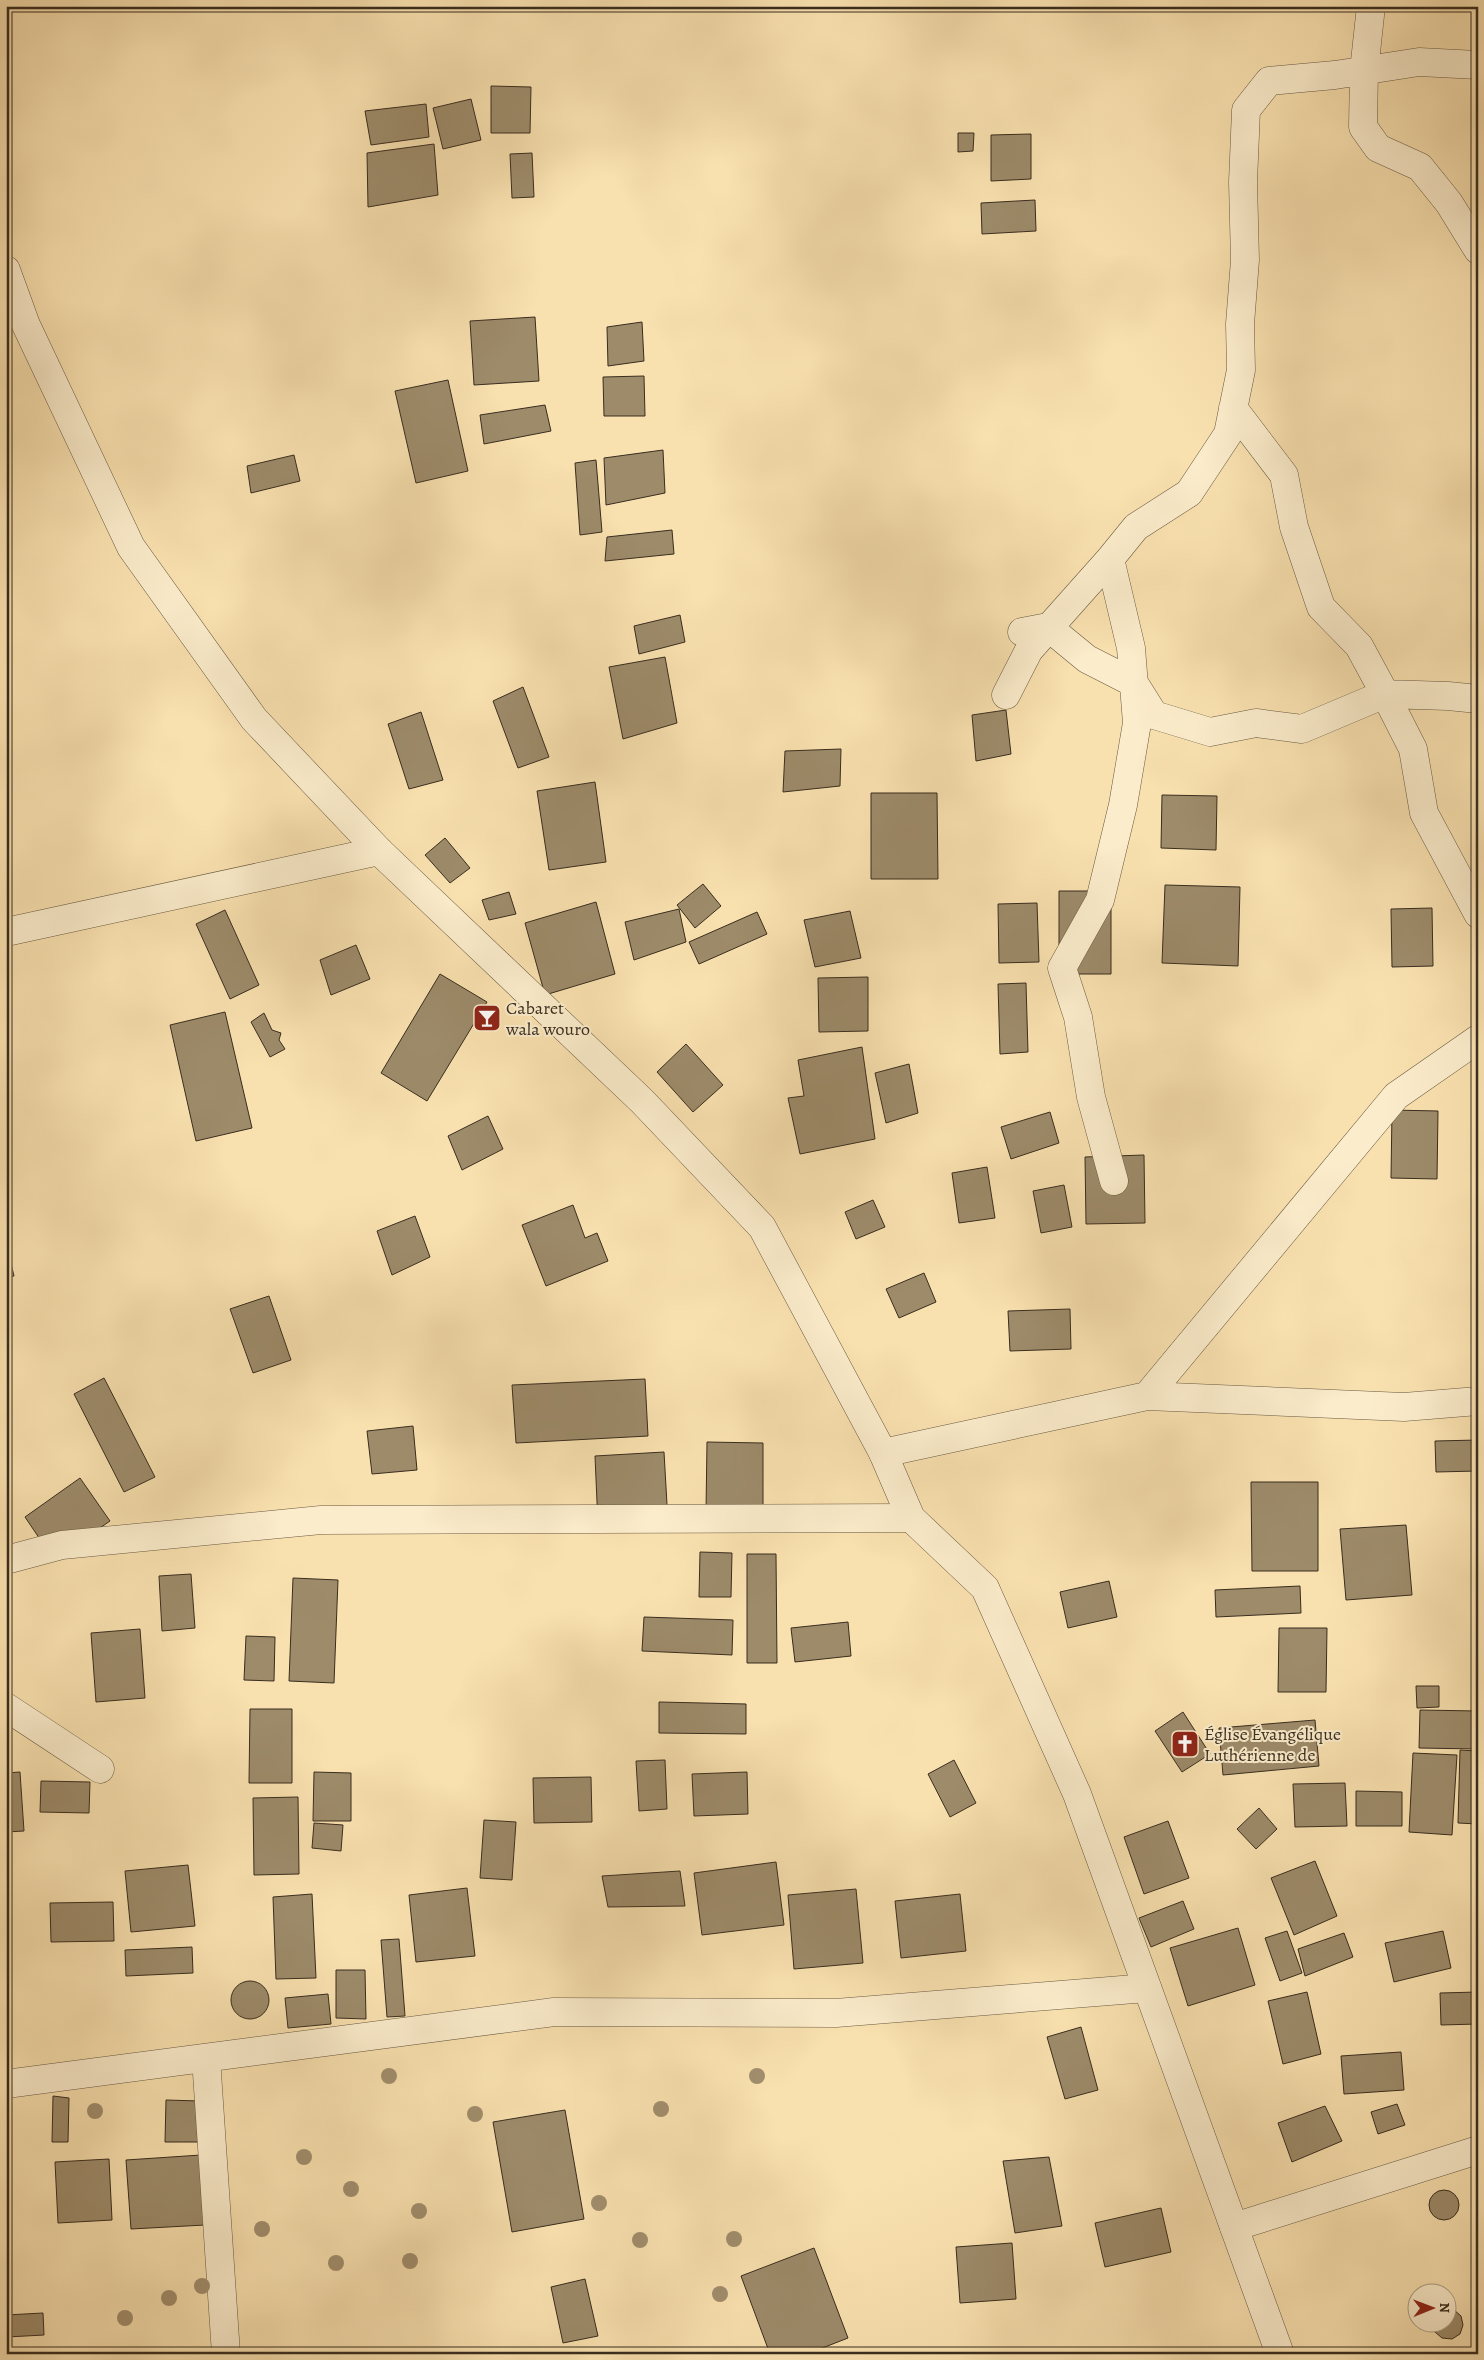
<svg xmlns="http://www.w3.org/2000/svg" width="1484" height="2360" font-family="Alegreya,serif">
<rect width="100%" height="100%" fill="#f9e1af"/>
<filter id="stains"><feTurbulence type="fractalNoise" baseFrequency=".004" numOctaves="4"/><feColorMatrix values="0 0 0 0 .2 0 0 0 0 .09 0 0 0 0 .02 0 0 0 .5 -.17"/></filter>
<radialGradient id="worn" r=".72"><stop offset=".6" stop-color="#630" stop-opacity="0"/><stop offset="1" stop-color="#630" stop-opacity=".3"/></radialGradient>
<!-- building -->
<path fill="#9d8b6a" stroke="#392d1f" d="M491,86L531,87L530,133H491Z
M471,99L481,140L443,149L433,108Z
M426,104L429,137L371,145L365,111Z
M958,133H974L973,151L958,152Z
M1031,134V179L991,181V135Z
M434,144L438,195L368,207L367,153Z
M532,153L534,197L512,198L510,154Z
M1035,200L1036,231L982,234L981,203Z
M535,317L539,381L474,385L470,321Z
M642,322L644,361L608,366L607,327Z
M644,376L645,416H604L603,377Z
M448,380L468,471L416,483L395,391Z
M545,405L551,431L484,444L480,415Z
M663,450L665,493L606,505L604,458Z
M294,455L300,481L251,493L247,466Z
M596,460L602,532L580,535L575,463Z
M672,530L674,554L605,561L607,537Z
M680,615L685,642L639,654L634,626Z
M665,657L677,723L623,739L609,667Z
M523,687L549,757L518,768L493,701Z
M1006,710L1011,754L976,761L972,715Z
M421,712L443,780L409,789L388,724Z
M841,749L840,786L783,792L785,751Z
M595,782L606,862L549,870L537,791Z
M871,793H937L938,879H871Z
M1162,795L1217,796L1216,850L1161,848Z
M445,838L470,868L450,883L425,855Z
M703,884L721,906L695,928L677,905Z
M1165,885L1240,887L1238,966L1162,963Z
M1059,891H1111V974H1059Z
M509,892L516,914L489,920L482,900Z
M596,902L615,974L545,995L525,923Z
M1037,903L1039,962L999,963L998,904Z
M1432,908L1433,966L1392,967L1391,909Z
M679,909L686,942L634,960L625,922Z
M225,910L259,985L230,999L196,924Z
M850,911L861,958L815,967L804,920Z
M757,912L767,934L699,964L689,942Z
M356,945L370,979L331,995L320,960Z
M440,974L487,1002L427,1101L381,1073Z
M868,977V1031L819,1032L818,978Z
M1026,983L1028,1052L1000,1054L998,984Z
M225,1012L252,1128L196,1141L170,1025Z
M264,1013L272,1030L281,1033L279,1040L285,1049L270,1057L251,1022Z
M686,1044L723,1085L693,1112L657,1072Z
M862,1047L875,1139L800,1154L788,1098L804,1096L798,1060Z
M909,1064L918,1113L886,1123L875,1073Z
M1392,1110L1438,1111L1437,1179L1391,1178Z
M1050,1112L1059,1143L1011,1159L1001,1127Z
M488,1116L503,1149L462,1170L448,1136Z
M1144,1155L1145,1223L1086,1224L1085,1157Z
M987,1167L995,1218L959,1223L952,1173Z
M1064,1185L1072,1227L1041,1233L1033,1191Z
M873,1200L885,1227L856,1239L845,1212Z
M573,1205L585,1238L597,1233L608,1261L546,1286L522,1225Z
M415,1216L430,1257L392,1275L377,1231Z
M6,1243L14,1276L6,1278Z
M924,1273L936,1302L899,1318L886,1289Z
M269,1296L291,1360L253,1373L230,1309Z
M1070,1309L1071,1349L1010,1351L1008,1311Z
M104,1378L155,1477L124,1492L74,1394Z
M645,1379L648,1436L516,1443L512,1385Z
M413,1426L417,1470L372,1474L367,1431Z
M1478,1440V1471L1436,1472L1435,1441Z
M707,1442L763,1443V1512L706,1511Z
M664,1452L668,1522L598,1525L595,1456Z
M80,1478L110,1521L54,1560L25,1517Z
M1251,1482H1318V1571H1252Z
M1406,1525L1412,1595L1346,1600L1340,1529Z
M700,1552L732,1553L731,1597H699Z
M747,1554H776L777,1663H747Z
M191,1574L195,1628L162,1631L159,1576Z
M293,1578L338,1580L334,1683L289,1681Z
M1109,1581L1117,1617L1068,1628L1060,1592Z
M1300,1586L1301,1613L1216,1617L1215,1590Z
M644,1617L733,1620L732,1655L642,1651Z
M848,1622L851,1656L795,1662L791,1628Z
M1279,1628H1327L1326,1692H1278Z
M140,1629L145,1698L96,1702L91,1633Z
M246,1636L275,1637L274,1681L244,1680Z
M1416,1686H1439V1707L1417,1708Z
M659,1702L746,1704V1734L659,1733Z
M250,1709H292V1783H249Z
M1420,1710L1478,1711V1749L1419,1748Z
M1183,1712L1210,1754L1182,1772L1155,1731Z
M1315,1720L1319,1766L1223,1775L1219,1728Z
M1460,1750L1478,1751V1824L1458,1823Z
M1413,1753L1457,1755L1452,1835L1409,1832Z
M665,1760L667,1809L639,1811L636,1761Z
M954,1760L976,1803L950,1817L928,1774Z
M20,1772L24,1831L6,1832V1773Z
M314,1772L351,1773V1821H313Z
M747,1772L748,1814L694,1816L692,1774Z
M591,1777L592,1822L534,1823L533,1778Z
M41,1781L90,1782L89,1813L40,1812Z
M1345,1783L1347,1826L1295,1827L1293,1784Z
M1356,1791L1402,1792V1826H1356Z
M298,1797L299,1874L254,1875L253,1798Z
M1259,1808L1277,1829L1256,1849L1237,1829Z
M484,1820L516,1822L512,1880L480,1878Z
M1168,1821L1189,1878L1144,1894L1124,1837Z
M314,1823L343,1825L341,1851L312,1848Z
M1315,1861L1337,1916L1294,1935L1271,1878Z
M776,1862L784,1925L702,1935L694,1873Z
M188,1865L195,1926L131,1932L125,1871Z
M680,1871L685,1906L608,1907L602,1876Z
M467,1888L475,1956L416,1962L409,1895Z
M856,1889L863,1963L794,1969L788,1895Z
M312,1894L316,1978L276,1979L273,1897Z
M960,1894L966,1951L901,1958L895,1901Z
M1183,1901L1194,1929L1151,1947L1139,1918Z
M113,1902L114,1941L51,1942L50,1903Z
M1238,1928L1255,1985L1188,2006L1170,1948Z
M1287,1931L1302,1973L1280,1981L1265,1938Z
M1443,1931L1451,1968L1394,1982L1385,1943Z
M1344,1933L1353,1957L1305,1976L1298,1949Z
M399,1939L405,2016L387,2017L381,1940Z
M192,1947L193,1973L126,1976L125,1950Z
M336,1970H365L366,2019L336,2018Z
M231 2000a19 19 0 1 1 38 0a19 19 0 1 1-38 0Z
M1307,1992L1321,2054L1283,2064L1268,2001Z
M1478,1992V2024L1441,2025L1440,1993Z
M328,1994L331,2024L288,2028L285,1998Z
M1081,2027L1098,2090L1065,2099L1047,2037Z
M1401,2052L1404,2090L1344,2094L1341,2056Z
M53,2096L69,2098L68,2142H52Z
M166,2100L200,2101V2142H165Z
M1397,2104L1405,2125L1378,2134L1371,2112Z
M1325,2106L1342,2141L1292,2162L1278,2123Z
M565,2110L584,2219L512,2232L493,2122Z
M201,2155L205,2225L131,2229L126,2160Z
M1049,2157L1062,2226L1015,2233L1003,2161Z
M109,2159L112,2220L58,2223L55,2162Z
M1429 2205a15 15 0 1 1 30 0a15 15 0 1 1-30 0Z
M1161,2208L1171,2252L1105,2267L1095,2223Z
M1012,2243L1016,2299L960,2303L956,2247Z
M814,2248L848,2338L807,2354H770L741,2276Z
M585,2279L598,2336L563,2343L551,2287Z
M1446,2309H1453L1461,2316L1463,2325L1460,2334L1452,2339L1442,2338L1435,2332L1432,2323L1446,2322Z
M43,2313L44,2335L7,2337L6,2315Z"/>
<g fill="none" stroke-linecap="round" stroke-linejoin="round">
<defs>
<path id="minor" d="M1371,6L1364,71L1363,127L1378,148L1420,167L1449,203L1478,250
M1233,408L1284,475L1294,527L1321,607L1359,646L1385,694L1413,749L1424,813L1478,914
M1022,632L1048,627L1087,659L1134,683L1154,715L1210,732L1256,723L1302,729L1385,694L1448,696L1478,699
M1006,695L1029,650L1110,559
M6,932L379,851
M1114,1181L1091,1097L1078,1017L1062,968L1100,900L1123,805L1137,723L1131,648L1110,559L1136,527L1189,493L1228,434L1241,370L1240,324L1245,260L1243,182L1246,110L1269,81L1335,75L1419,62L1478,65
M1147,1396L1396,1096L1478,1039
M883,1453L1147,1396L1404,1407L1478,1401
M6,1560L62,1545L321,1520L911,1518
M6,1707L100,1769
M206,2058L226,2354
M6,2084L554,2012L836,2013L1147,1988
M1234,2227L1478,2150"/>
<path id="tertiary" d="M6,270L26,325L131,547L254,719L379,851L642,1101L762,1227L883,1453L911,1518L985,1588L1077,1794L1280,2354"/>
</defs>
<!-- minor casing -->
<use href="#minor" stroke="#695a43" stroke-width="29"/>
<!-- tertiary casing -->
<use href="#tertiary" stroke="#695a43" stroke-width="29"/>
<!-- minor -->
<use href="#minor" stroke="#fbeccb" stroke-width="28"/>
<!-- tertiary -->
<use href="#tertiary" stroke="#fbeccb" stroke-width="28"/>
</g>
<!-- trees -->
<g fill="#a18e6d">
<circle cx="389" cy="2076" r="8"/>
<circle cx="757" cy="2076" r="8"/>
<circle cx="661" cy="2109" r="8"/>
<circle cx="95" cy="2111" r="8"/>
<circle cx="475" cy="2114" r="8"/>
<circle cx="304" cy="2157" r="8"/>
<circle cx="351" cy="2189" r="8"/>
<circle cx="599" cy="2203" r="8"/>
<circle cx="419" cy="2211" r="8"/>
<circle cx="262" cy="2229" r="8"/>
<circle cx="734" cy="2239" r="8"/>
<circle cx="640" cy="2240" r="8"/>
<circle cx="410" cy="2261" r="8"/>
<circle cx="336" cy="2263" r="8"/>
<circle cx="202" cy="2286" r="8"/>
<circle cx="720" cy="2294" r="8"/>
<circle cx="169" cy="2298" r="8"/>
<circle cx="125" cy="2318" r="8"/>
</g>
<!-- icons -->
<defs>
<symbol id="bar-square" viewBox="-11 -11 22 22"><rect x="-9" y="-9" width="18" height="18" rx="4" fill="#8f2418" stroke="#fbeccb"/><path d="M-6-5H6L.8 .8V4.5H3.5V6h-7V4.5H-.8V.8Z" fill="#fff"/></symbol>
<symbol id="church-square" viewBox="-11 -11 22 22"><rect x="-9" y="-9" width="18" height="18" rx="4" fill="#8f2418" stroke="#fbeccb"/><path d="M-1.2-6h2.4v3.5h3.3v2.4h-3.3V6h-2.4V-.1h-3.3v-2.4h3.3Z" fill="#fff"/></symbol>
</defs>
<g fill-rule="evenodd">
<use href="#bar-square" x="471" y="1002" width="32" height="32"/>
<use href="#church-square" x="1169" y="1728" width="32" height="32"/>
</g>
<g text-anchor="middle" stroke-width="4" stroke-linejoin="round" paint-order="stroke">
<!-- poi labels -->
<g font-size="18" fill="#392d1f" stroke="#fbeccb" text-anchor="start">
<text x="506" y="1014">Cabaret<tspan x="506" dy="21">wala wouro</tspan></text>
<text x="1204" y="1740">Église Évangélique<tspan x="1204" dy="21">Luthérienne de</tspan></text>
</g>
</g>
<!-- margin -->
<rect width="1484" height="2360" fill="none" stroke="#f9e1af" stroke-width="25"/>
<rect x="8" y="8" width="1469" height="2345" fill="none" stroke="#392d1f" stroke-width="2.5"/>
<rect x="12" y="12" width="1459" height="2335" fill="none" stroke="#392d1f"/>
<!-- north arrow -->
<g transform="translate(1432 2308) rotate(89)"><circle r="24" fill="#fbeccb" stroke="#ada086"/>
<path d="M0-4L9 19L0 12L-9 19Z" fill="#8f2418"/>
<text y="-8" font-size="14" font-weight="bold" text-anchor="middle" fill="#392d1f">N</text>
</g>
<rect width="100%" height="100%" filter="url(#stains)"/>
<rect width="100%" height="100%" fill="url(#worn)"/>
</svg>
